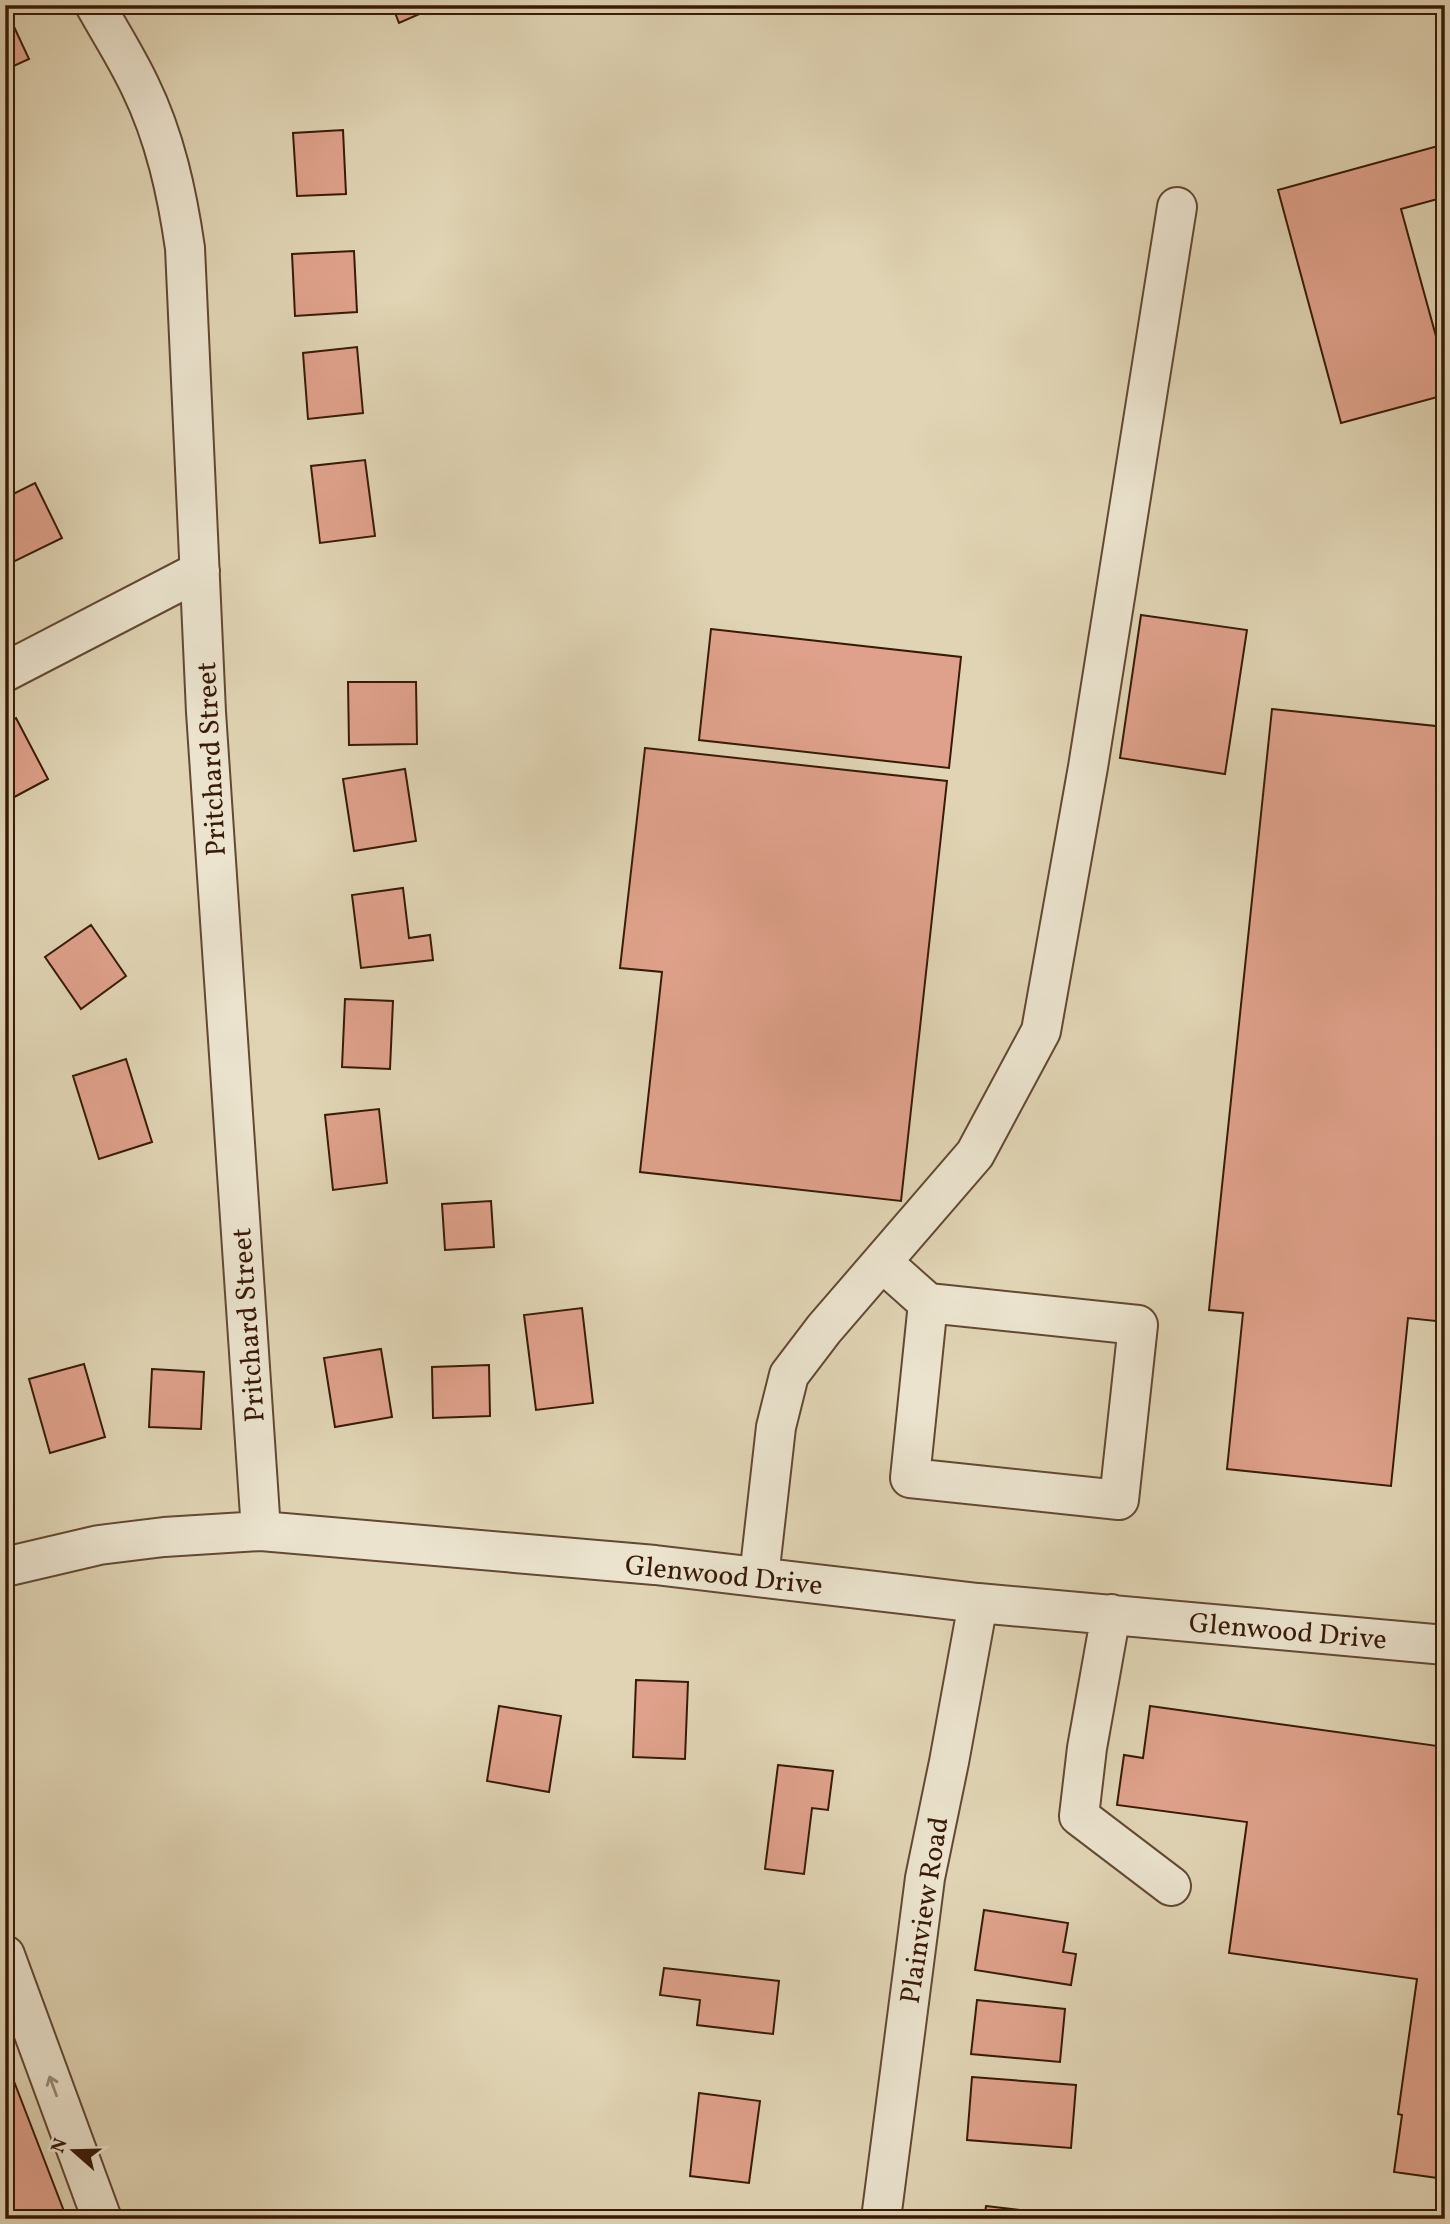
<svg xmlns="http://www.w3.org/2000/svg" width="1450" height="2224" font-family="Vollkorn,serif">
<rect width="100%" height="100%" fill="#e0d4b4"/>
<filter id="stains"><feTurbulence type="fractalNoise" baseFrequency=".00286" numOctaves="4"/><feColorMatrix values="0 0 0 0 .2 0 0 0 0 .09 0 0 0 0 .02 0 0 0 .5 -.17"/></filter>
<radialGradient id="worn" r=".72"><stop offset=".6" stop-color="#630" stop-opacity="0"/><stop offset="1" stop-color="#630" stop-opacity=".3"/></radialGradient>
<!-- building -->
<path fill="#dfa18b" stroke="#391a07" stroke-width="2" d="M392,5H440L399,23Z
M9,16L29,59L5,70V18Z
M343,130L346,194L297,196L293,133Z
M1445,144V197L1401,209L1445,369V395L1341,423L1278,190Z
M354,251L357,312L295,316L292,254Z
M357,347L363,413L308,419L303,353Z
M365,460L375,536L320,543L311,466Z
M35,483L62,538L13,562L5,545V498Z
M1141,615L1247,630L1225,774L1120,758Z
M711,629L961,657L949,768L699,740Z
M348,682H416L417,744L349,745Z
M1272,709L1445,727V1322L1408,1318L1391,1486L1227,1469L1243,1313L1209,1310Z
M16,718L48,779L5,802V724Z
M645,748L947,781L901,1201L640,1172L662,972L620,968Z
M405,769L416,841L354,851L343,779Z
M403,888L409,938L430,935L433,960L361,968L352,895Z
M91,925L126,976L81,1009L45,957Z
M345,999L393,1001L390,1069L342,1067Z
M126,1059L152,1142L99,1159L73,1076Z
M379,1109L387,1183L333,1190L325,1115Z
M491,1201L494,1247L445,1250L442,1204Z
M582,1308L593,1403L536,1410L524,1315Z
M381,1349L392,1417L335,1427L324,1358Z
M84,1364L105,1437L50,1453L29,1379Z
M489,1365L490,1416L433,1418L432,1367Z
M152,1369L204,1372L201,1429L149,1427Z
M636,1680L688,1682L685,1759L633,1757Z
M499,1706L561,1716L549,1792L487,1781Z
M1150,1706L1445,1747V2179L1394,2172L1402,2115L1398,2114L1417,1979L1229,1953L1247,1822L1117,1805L1124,1755L1143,1758Z
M778,1765L833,1771L828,1810L812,1808L804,1874L765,1869Z
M984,1910L1068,1923L1063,1952L1076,1954L1071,1985L975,1970Z
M664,1968L779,1981L773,2034L697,2025L700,2000L660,1995Z
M977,2000L1065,2009L1060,2062L971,2054Z
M5,2058L67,2219H5Z
M972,2077L1076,2085L1071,2148L967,2140Z
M699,2093L760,2101L749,2183L690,2176Z
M986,2206L1044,2213L1043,2219H984Z"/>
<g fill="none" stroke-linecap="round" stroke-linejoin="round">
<defs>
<path id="minor" d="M95,5C110,32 127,58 140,86C165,137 177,193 185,248L206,712L261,1531
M5,672L200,571
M882,1262L928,1303L1138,1325L1119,1500L910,1478L928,1303
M5,1567L99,1545L164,1537L261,1531L655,1565L978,1603L1445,1645
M759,1577L776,1427L789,1375L824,1329L975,1154L1041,1031L1088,767L1177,207
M1111,1614L1087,1748L1079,1816L1171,1886
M5,1955L102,2219
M881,2219L925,1878L949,1762L978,1603"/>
</defs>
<!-- minor casing -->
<use href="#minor" stroke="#634832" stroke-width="42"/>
<!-- minor -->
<use href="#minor" stroke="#ebe3ce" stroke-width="38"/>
</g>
<!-- one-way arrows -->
<defs><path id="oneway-shaft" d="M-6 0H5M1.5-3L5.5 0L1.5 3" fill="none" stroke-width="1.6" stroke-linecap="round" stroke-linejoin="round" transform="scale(1.75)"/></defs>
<use stroke="#9b8974" href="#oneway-shaft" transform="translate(53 2086) rotate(-110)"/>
<g text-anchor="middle" stroke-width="5" stroke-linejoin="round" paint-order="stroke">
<!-- street labels -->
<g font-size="28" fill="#391a07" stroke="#ebe3ce">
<text transform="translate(210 759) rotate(-93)" y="10">Pritchard Street</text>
<text transform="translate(247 1325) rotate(-94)" y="10">Pritchard Street</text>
<text transform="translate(724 1574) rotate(6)" y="10">Glenwood Drive</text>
<text transform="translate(1288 1630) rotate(5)" y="10">Glenwood Drive</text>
<text transform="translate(923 1910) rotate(-81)" y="10">Plainview Road</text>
</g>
</g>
<!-- margin -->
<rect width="1450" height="2224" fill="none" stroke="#e0d4b4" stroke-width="28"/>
<rect x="7" y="7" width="1436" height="2210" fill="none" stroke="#391a07" stroke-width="3.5"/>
<rect x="14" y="14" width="1422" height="2196" fill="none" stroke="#391a07" stroke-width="2"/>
<!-- north arrow -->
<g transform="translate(74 2151) rotate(290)" stroke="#ebe3ce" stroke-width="5" paint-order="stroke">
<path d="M0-5L12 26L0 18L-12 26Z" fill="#391a07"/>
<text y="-10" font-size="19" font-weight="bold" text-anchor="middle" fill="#391a07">N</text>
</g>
<rect width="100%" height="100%" filter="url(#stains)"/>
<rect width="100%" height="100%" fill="url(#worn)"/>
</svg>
